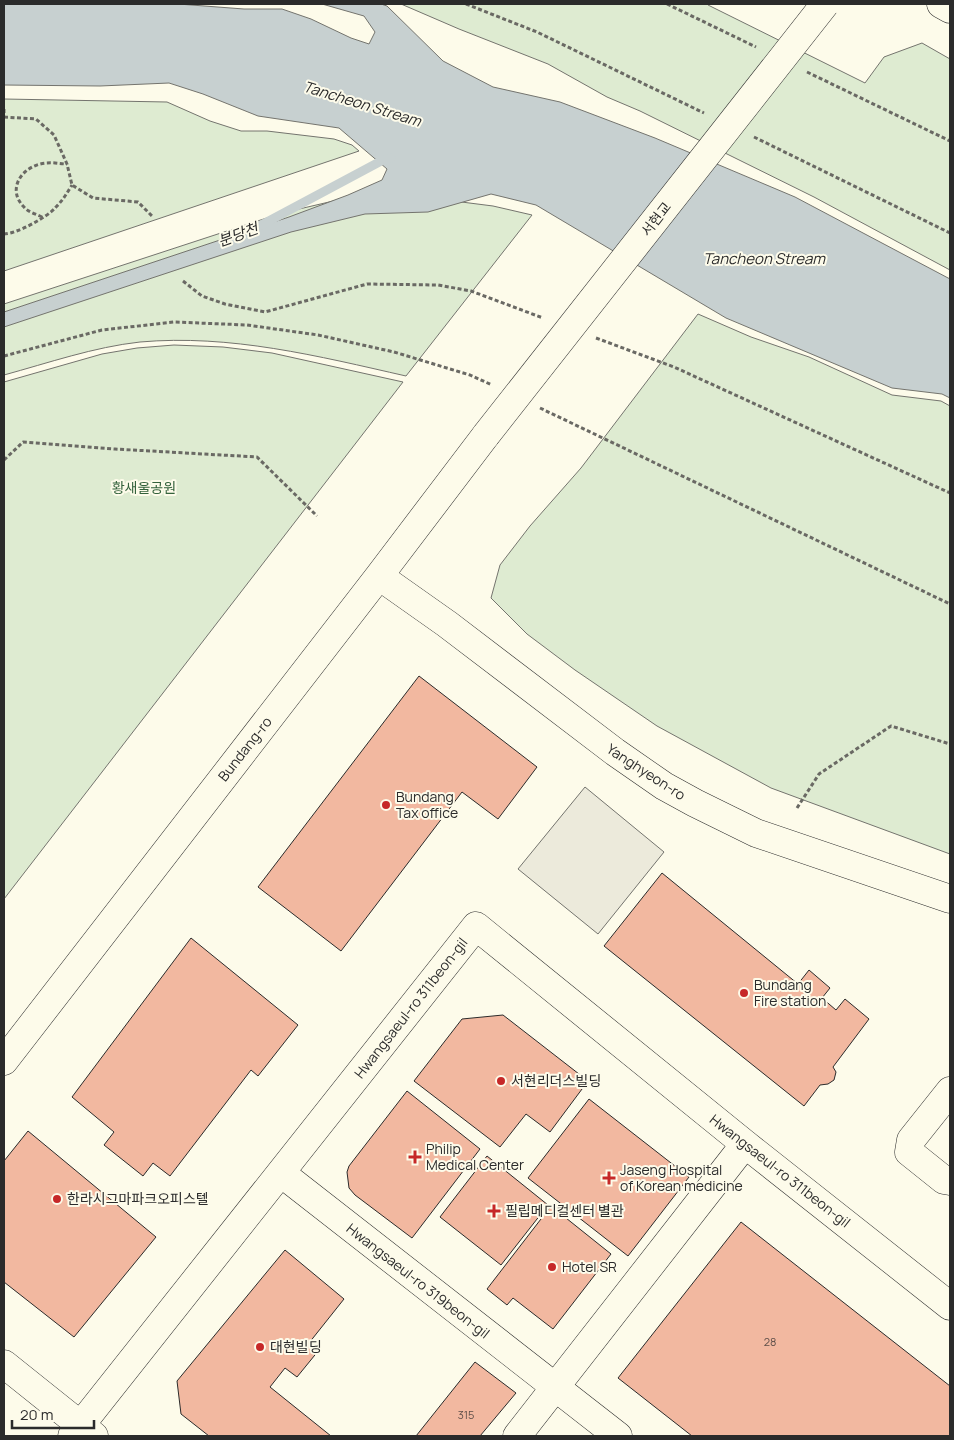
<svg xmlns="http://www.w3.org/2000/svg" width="954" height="1440" font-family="Manrope,'Noto Sans KR',sans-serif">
<rect width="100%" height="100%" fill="#fdfbea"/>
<!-- green -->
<path fill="#deebd1" stroke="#74746e" d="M401,4H708V5L865,83L884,57L922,43L950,59V270L814,197L640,111L607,97L548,64L459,29Z
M4,99L167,102L210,121L241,131H267L334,139L352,145L359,151L4,271Z
M359,195L438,199L493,206L532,215L406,376C318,356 230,334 140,342C94,347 48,363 4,375V304L282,213Z
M698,314L751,337L809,357L892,395L941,401L950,406V854L771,788L657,726L575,670L527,634L491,598L500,565L530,526L581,468Z
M174,345L223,347L272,353L403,382L4,899V382L102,354L137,348Z"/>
<!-- parking -->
<path fill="#eceadb" stroke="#74746e" d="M585,787L664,852L598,934L518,869Z"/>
<!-- water -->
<path fill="#c7d0d0" stroke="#74746e" d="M4,4H178L244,9H282L311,19L351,38L369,44L375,32L364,16L322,4H381L387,6L443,61L493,87L560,102L655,138L795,197L950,279V398L942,394L892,388L726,318L536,205L491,194L428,212L365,214L291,232L4,327V312L289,217L348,195L382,180L387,169L339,128L258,116L203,94L169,83L100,86L4,85Z"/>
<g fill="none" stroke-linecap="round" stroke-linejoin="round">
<!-- stream -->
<path stroke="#c7d0d0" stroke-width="9" d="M252,230L383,160L391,158"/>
</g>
<!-- building -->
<path fill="#f2b8a0" stroke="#2b2b2b" d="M419,676L537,767L498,819L462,792L341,951L258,887Z
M662,873L798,984L809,970L830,988L822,998L836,1010L845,999L869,1019L833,1067L836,1072L834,1080L828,1084L820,1085L804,1106L604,946Z
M191,938L298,1025L258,1076L251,1070L170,1176L153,1163L143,1176L104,1145L114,1132L72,1097Z
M503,1015L588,1081L550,1132L526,1114L500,1147L414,1081L462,1019Z
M407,1091L480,1149L412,1238L355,1195L349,1188L347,1172L349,1166Z
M589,1099L689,1177L628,1256L528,1178Z
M28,1131L156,1237L74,1337L4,1282V1161Z
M487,1156L548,1205L501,1265L440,1217Z
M551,1206L611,1254L553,1329L513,1298L507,1305L487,1289Z
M741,1222L950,1386V1436H692L618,1378Z
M285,1250L344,1299L309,1343L319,1350L297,1377L285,1368L270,1387L331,1436H209L181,1414L177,1381Z
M475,1362L516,1393L480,1436H416Z"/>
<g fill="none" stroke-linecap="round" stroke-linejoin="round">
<defs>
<path id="minor" d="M950,1091L911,1140L909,1152L944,1180L950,1181
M281,1173L618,1436
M72,1436L476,926L745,1144L950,1306
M517,1436L745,1144"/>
<path id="major" d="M379,576L447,624L615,752L664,786L695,803L756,833L950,899
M4,1061L379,576L486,435
M4,1364L94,1436"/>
<path id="highway" d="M941,4L950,9"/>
</defs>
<!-- minor casing -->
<use href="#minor" stroke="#2b2b2b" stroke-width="29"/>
<!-- major casing -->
<use href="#major" stroke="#2b2b2b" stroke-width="29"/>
<!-- highway casing -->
<use href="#highway" stroke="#2b2b2b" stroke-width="29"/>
<!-- path -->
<path stroke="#6a6964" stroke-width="3" stroke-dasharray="4 2.5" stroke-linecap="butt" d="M466,4L537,32L704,113
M667,4L756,47
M807,72L950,141
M4,109V117
M4,117L36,119L54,135L67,164L72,185L93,198L138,202L152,216
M754,137L950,233
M42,217C36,214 28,212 24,207C5,188 24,164 47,163C53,162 60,164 67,164
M4,234C16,234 48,217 56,207C63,200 67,193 72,185
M183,281L202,296L225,304L265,312L367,284L438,285L471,291L543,318
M596,338L674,367L950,493
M4,356L102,330L174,322L247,325L318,335L394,352L470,375L492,385
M540,408L950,604
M4,460L23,442L115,449L257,457L317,516
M797,808L819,774L891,726L950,744"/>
<!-- minor -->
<use href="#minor" stroke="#fdfbea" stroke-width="28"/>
<!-- major -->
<use href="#major" stroke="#fdfbea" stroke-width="28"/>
<!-- highway -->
<use href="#highway" stroke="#fdfbea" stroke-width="28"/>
<defs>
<path id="major-bridge" d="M486,435L825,4"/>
</defs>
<!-- major-bridge casing -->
<use href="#major-bridge" stroke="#2b2b2b" stroke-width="29" stroke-linecap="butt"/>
<!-- major-bridge -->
<use href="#major-bridge" stroke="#fdfbea" stroke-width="28"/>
</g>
<!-- markers -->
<g fill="#c62828" stroke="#fdfbea" stroke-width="2">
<circle cx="386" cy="805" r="5"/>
<circle cx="744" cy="993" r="5"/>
<circle cx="501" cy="1081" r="5"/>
<path d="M412.5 1149.5h5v5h5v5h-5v5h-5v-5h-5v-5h5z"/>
<path d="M606.5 1170.5h5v5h5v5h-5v5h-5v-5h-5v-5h5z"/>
<circle cx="57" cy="1199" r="5"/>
<path d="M491.5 1203.5h5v5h5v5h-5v5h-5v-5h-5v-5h5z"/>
<circle cx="552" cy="1267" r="5"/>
<circle cx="260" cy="1347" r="5"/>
</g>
<g text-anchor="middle" stroke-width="4" stroke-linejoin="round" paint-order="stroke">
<!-- number labels -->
<g font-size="11" fill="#5d4e48">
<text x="770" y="1346">28</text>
<text x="466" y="1419">315</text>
</g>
<!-- street labels -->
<g font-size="14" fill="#2b2b2b" stroke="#fdfbea">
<text transform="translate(656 219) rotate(-52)" y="5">서현교</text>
<text transform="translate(245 749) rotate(-52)" y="5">Bundang-ro</text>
<text transform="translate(646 772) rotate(33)" y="5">Yanghyeon-ro</text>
<text transform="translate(411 1008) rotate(-52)" y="5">Hwangsaeul-ro 311beon-gil</text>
<text transform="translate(780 1171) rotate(38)" y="5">Hwangsaeul-ro 311beon-gil</text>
<text transform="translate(418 1281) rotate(38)" y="5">Hwangsaeul-ro 319beon-gil</text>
</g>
<!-- park labels -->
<g font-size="14" fill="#34623c" stroke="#fdfbea">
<text x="144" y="493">황새울공원</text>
</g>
<!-- poi labels -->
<g font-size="14" fill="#2b2b2b" stroke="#fdfbea" text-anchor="start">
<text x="396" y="802">Bundang<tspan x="396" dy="16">Tax office</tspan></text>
<text x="754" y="990">Bundang<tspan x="754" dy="16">Fire station</tspan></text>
<text x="511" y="1086">서현리더스빌딩</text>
<text x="426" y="1154">Philip<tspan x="426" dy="16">Medical Center</tspan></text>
<text x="620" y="1175">Jaseng Hospital<tspan x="620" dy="16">of Korean medicine</tspan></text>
<text x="67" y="1204">한라시그마파크오피스텔</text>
<text x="505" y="1216">필립메디컬센터 별관</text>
<text x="562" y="1272">Hotel SR</text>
<text x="270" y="1352">대현빌딩</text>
</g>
<!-- water labels -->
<g font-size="15" font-style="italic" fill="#2b2b2b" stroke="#fdfbea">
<text transform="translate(362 104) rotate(17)" y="5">Tancheon Stream</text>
<text transform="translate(238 235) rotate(-20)" y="5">분당천</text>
<text x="764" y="264">Tancheon Stream</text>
</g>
</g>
<!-- border -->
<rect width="954" height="1440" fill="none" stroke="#2b2b2b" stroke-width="10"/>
<!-- scale -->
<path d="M12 1420v8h82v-8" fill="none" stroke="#2b2b2b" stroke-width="2.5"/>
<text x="20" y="1420" font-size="15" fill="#2b2b2b" stroke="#fdfbea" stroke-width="4" paint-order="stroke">20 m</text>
</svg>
